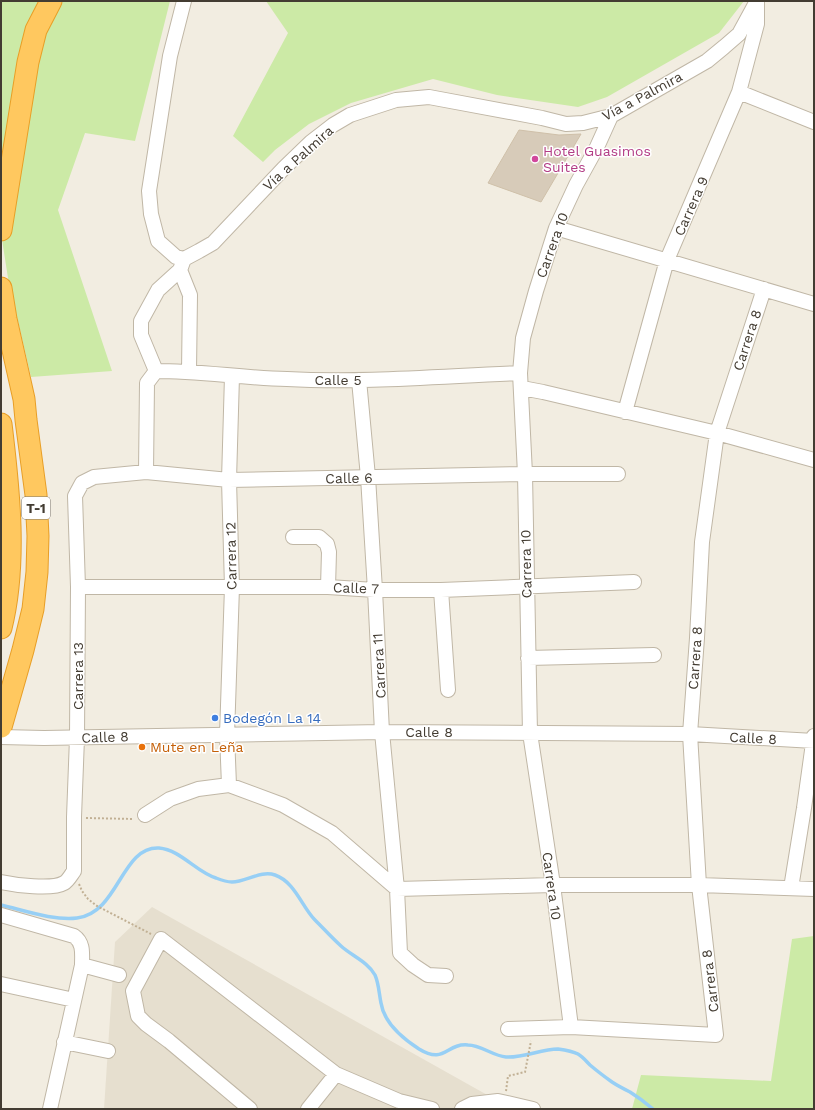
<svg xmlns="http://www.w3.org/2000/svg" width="815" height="1110" font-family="'Work Sans',sans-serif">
<rect width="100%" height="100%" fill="#f2ede1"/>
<!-- residential -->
<path fill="#e6dfcf" d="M152,907L498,1101L493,1109H104L115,942Z"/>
<!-- green -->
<path fill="#cceaa6" d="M1,1H170L135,141L85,133L58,210L112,371L31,377L8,278L1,233Z
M266,1H744L719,33L607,97L578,107L497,95L433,79L351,103L309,124L275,150L263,162L233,136L288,33Z
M814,936V1109H632L641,1075L771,1081L792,939Z"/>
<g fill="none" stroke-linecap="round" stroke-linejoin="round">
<!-- stream -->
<path stroke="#97cff5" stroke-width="3.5" d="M1,905C23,910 54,921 77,918C119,913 121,846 159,848C181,850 196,872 216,878C221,880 226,882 232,882C246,882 261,870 275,875C295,882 302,907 315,920C324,929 332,938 341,946C352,956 368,962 375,975C379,984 379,994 381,1003C384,1023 402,1038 419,1049C445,1065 446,1043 468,1045C481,1045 493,1056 506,1057C524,1058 541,1049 558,1049C565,1050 572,1051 578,1054C583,1057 586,1061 590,1065C597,1071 605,1077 612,1082C618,1086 624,1089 630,1092C638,1097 646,1103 653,1109"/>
</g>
<!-- building -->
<path fill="#d7cbb9" stroke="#cfc0a9" d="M519,130L559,135L581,134L541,202L488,183Z"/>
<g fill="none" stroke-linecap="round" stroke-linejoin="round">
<defs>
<path id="minor" d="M184,1L170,56L149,191L151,214L158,241L176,257L184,259L199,251L213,243L284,168L311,142L333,125L350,115L396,100L429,97L542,118L566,124L583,123L611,116L707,61L724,47L739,34L757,1
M739,92L814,122
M556,228L814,304
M180,270L190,295L189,371
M156,371C200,371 243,378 287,379C364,383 443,376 520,373
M156,371L141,335V321L158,290L180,270L184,259
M359,380L368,477L375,590L382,732L397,889L400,953L413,965L428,975L446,976
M522,388L543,392L717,433L814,460
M625,412L667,260L739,92L757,24V2
M146,472L147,383L156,371
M293,537H319L327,544L329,552L328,587
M78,587H328L375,590H441L634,582
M441,590L448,690
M528,658L654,655
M1,737L44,738L382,732L690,734L814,741
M229,785L227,735L232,587L229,480L232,376
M145,815L170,799L198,789L229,785L283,805L332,833L397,889L553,885H699L814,889
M1,882C15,885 52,890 64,883C68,881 71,875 74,871V817L77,738L78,587L75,496L82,483L94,477L146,472L229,480L525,474H618
M791,888L804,808L814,736
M1,915L74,936C84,943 82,954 82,965L50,1109
M82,965L119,975
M1,984L74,1000
M571,1027L553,885L530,733L525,474L520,373L523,338L536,291L556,228L576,185L597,147L611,116
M508,1029L571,1027L716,1035L699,885L690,734L697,638L702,542L717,433L764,289
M64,1042L108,1051
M250,1109L169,1041L146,1024L138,1016L133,991L161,939L336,1074L399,1101L432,1109
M308,1109L336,1074
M462,1109L472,1104L498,1101L533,1109"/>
<path id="highway" d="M1,230L28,62L36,30L51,1
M1,288L6,319L24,399L26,420L36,495L38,536L37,572L33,609L23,650L1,727
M1,424C9,489 17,564 1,628"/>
</defs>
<!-- minor casing -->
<use href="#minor" stroke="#c0b7a6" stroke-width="16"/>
<!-- highway casing -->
<use href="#highway" stroke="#e89e26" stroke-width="23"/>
<!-- path -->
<path stroke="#c1b094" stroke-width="2" stroke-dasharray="2 2" stroke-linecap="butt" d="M86,818L134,819
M79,884L82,891L88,899L97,906L151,934
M506,1091L508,1076L525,1072L531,1041"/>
<!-- minor -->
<use href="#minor" stroke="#fff" stroke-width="14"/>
<!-- highway -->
<use href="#highway" stroke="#ffc85f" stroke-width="21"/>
</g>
<!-- markers -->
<circle fill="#d1479c" stroke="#fff" stroke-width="1.5" cx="535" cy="159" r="4"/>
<circle fill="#3f7fe0" stroke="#fff" stroke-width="1.5" cx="215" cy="718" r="4"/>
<circle fill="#e8710a" stroke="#fff" stroke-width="1.5" cx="142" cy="747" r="4"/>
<g text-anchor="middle" stroke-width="3" stroke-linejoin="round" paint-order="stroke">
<!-- shield labels -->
<rect fill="#fff" stroke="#7b7670" stroke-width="1" x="22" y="497" width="28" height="22" rx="3"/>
<g font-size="13" font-weight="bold" fill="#433c32">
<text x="36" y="513">T-1</text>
</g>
<!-- street labels -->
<g font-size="14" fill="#433c32" stroke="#fff">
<text transform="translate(642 96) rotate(-28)" y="5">Vía a Palmira</text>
<text transform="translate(298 158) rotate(-42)" y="5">Vía a Palmira</text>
<text transform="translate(691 206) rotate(-66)" y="5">Carrera 9</text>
<text transform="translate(552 245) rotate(-70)" y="5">Carrera 10</text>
<text transform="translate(747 340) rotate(-72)" y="5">Carrera 8</text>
<text x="338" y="385">Calle 5</text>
<text transform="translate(349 478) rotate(-1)" y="5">Calle 6</text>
<text transform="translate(231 556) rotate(-91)" y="5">Carrera 12</text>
<text transform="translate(526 564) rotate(-91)" y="5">Carrera 10</text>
<text transform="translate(356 588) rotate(2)" y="5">Calle 7</text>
<text transform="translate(695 658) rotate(-86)" y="5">Carrera 8</text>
<text transform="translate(379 666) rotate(-93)" y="5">Carrera 11</text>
<text transform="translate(78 676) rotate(-90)" y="5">Carrera 13</text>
<text x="429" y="737">Calle 8</text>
<text transform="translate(105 737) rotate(-2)" y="5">Calle 8</text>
<text transform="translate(753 738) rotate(3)" y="5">Calle 8</text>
<text transform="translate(552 886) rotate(82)" y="5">Carrera 10</text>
<text transform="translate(710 981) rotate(-97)" y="5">Carrera 8</text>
</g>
<!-- hotel labels -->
<g font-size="14" fill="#b23c85" stroke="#fff" text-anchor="start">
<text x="543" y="156">Hotel Guasimos<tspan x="543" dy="16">Suites</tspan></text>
</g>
<!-- shop labels -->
<g font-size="14" fill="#366cbe" stroke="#fff" text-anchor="start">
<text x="223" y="723">Bodegón La 14</text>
</g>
<!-- food labels -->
<g font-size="14" fill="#c56008" stroke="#fff" text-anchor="start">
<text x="150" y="752">Mute en Leña</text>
</g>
</g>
<!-- border -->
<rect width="815" height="1110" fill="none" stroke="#433c32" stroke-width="4"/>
</svg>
